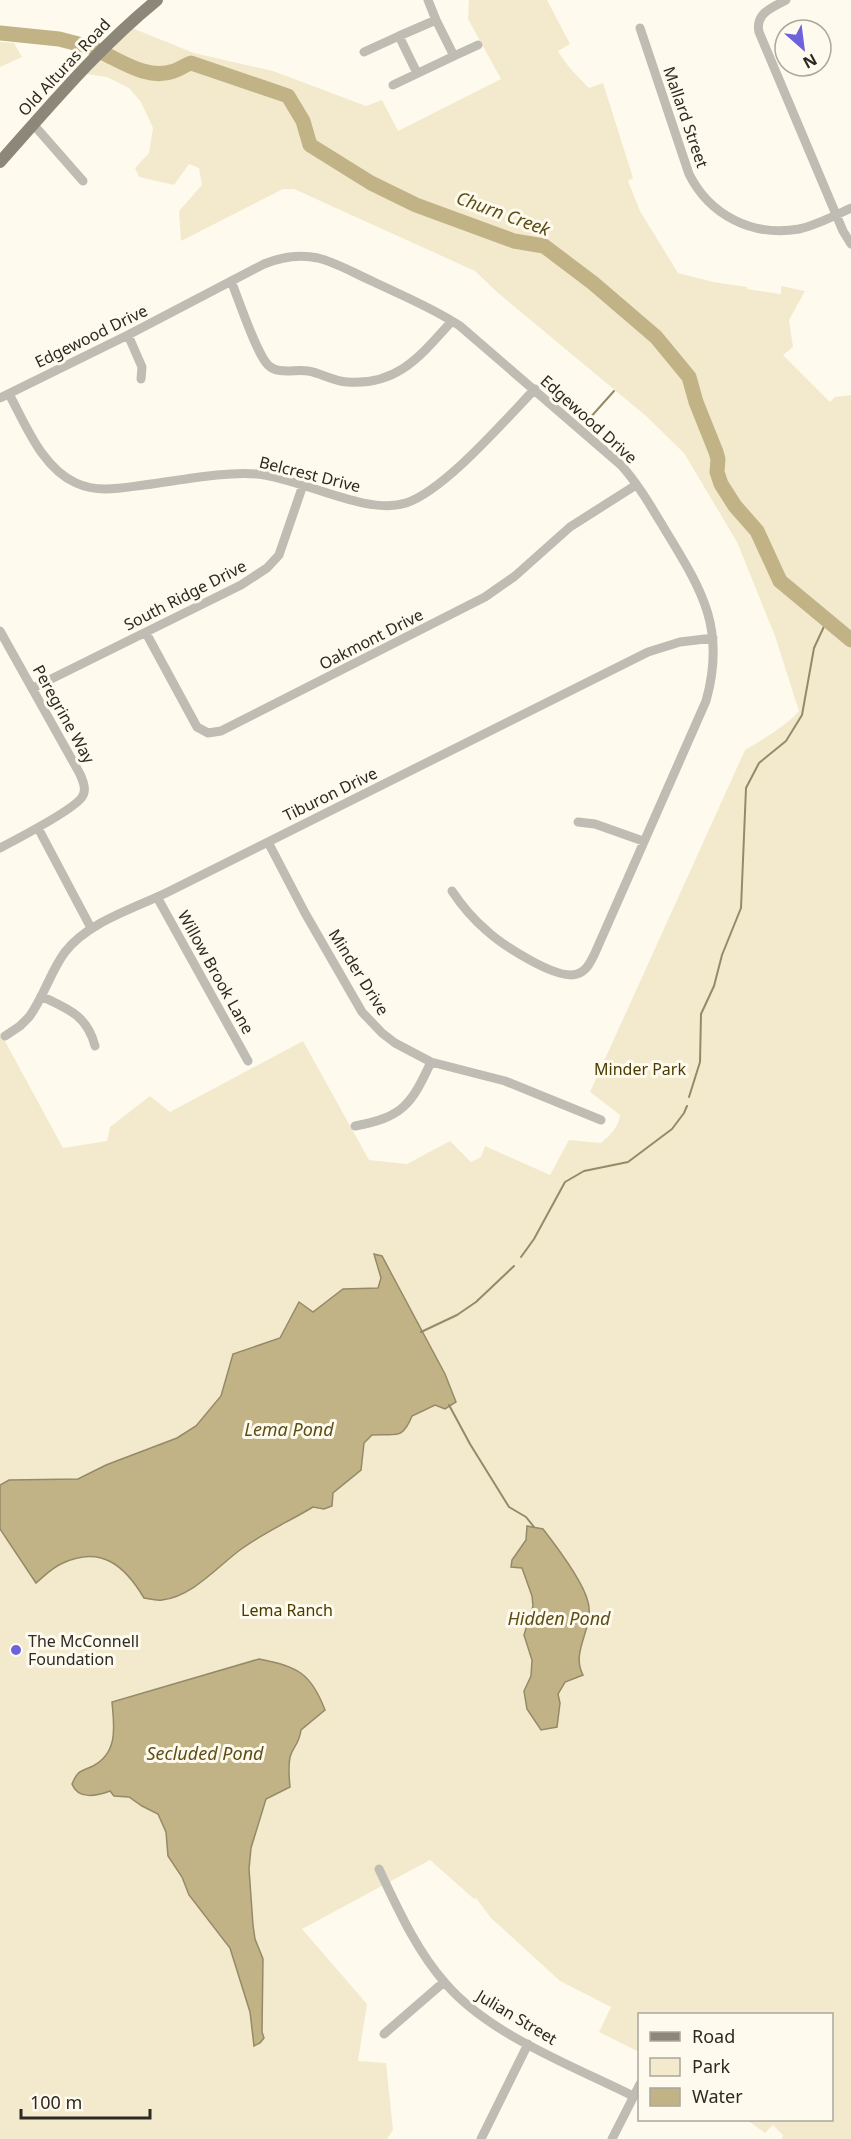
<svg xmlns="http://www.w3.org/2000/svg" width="851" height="2139" font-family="'Noto Sans',sans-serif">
<rect width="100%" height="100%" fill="#fefaee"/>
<!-- green -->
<path fill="#f3eacd" d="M469,0H547L570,44L558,51C567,66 577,76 589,88L603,83L633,178L628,181L640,211L678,273L713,282L747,287V289L781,294V286L805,291L789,320L793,347L783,355L830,402L835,397L851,395V2139H782L783,2135L773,2125L765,2133L747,2120H832V2014H640L639,2052L599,2032L611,2007L560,1981L491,1918L476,1898L474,1899L430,1860L302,1929L367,2004L358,2061L386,2063L393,2130L387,2139H0V1032L63,1148L107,1141L110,1127L150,1096L170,1112L303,1041L369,1160L407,1164L450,1141L471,1162L481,1157L485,1146L550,1175L569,1140L601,1143C610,1135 619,1127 620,1115L590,1092L745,750C763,739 786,726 799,711L775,636L737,542L684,453L646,416L498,293L475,271L294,189H283L181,241L179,211L202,185L199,168L189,164L174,185L139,177L135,168L149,153L153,128L141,102L129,88L107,77L86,74L132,28L194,53L273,71L366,106L382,100L398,131L501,79L468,19Z
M0,42L14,43L22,57L0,67Z"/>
<!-- water -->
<path fill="#c1b386" stroke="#958a68" stroke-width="1.5" d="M374,1254L382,1256L445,1374L456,1402L445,1409L435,1405L412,1416C402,1441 396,1433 372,1435L364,1443L361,1470L333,1493L332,1506L324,1509L313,1507C290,1521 261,1534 240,1550C217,1567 193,1596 162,1600C157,1601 150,1599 144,1598C125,1566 101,1545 63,1563C53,1567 44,1576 36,1583L0,1529V1485L9,1480L78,1479L106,1465L177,1438L196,1426L221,1396L233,1354L280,1338L299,1302L313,1312L343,1289L378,1288L381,1278Z
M527,1526L543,1529C557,1547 583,1581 588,1602C595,1627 570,1651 583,1675L565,1682L558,1694L560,1703L557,1727L541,1730L527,1709L524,1691L531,1676L532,1660L524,1635L533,1606L532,1596L522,1568L511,1567L512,1560L526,1540Z
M259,1659C297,1666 311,1673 325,1710L301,1730C299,1745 293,1746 290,1757C288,1767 289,1777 290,1787L266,1799L251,1848L249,1869L253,1925L255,1939L263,1959L262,2032L264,2038L260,2043L254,2046L250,2012L230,1948L189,1895L182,1877L168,1856L166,1832L158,1814L142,1806L129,1797L114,1796L110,1791C97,1796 78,1800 72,1784C78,1770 80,1772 93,1766C119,1752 114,1725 112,1702Z"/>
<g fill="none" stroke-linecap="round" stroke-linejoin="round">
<!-- stream -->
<path stroke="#958a68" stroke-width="2" d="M589,419L614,391
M689,1097L700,1062L701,1014L714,986L722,955L741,908L746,788L759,763L786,741L802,715L814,648L827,620
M521,1257L534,1239L565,1182L584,1171L628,1162L672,1129L684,1113L687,1106
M421,1332L457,1315L476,1302L514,1266
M449,1405L470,1444L509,1507L526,1517L534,1527"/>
<!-- river -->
<path stroke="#c1b386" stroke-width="15" d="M0,33L59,39L94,48
M105,54C126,64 150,80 174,71C180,69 185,65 191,63L288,96L303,121L310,145L371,183L416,205L514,241L544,246L593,283L656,337L689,377L696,402L716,452L718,459L717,472L721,484L735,506L757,531L780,581L851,640"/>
<!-- minor -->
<path stroke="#bebcb3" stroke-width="9" d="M428,0L436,20L454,56L478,45
M786,0C772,8 755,13 759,32L843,231L851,244
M640,28L689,174C710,216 753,237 799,229C817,225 834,216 851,208
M399,36L436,20
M364,52L399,36L417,73
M393,85L454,56
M33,124L83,181
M231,281C239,300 256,353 268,365C278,375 295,369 308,371C321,373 333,381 347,382C398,386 421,355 452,321
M128,335L142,367L141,379
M9,394C26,425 42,468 76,483C98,493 121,488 144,485C177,481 225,471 257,474C301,478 366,516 406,503C445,490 505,420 535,389
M0,398L128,335L264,264C281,257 300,254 318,258C337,263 356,274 374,282C403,296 433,308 460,326L621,465C639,485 653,510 667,533C703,592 726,630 706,701L595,953C591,961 587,971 577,974C557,981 501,944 486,930C473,919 462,906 452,891
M0,631L80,774C83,781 87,790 82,797C74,810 15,840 0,848
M146,633L197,727L208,733L221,731L485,597L515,576L570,527L636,485
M33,688L241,585L267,568L279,555L303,485
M578,822L595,824L643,841
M38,828L91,928
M268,842L305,913L362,1012L382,1033L395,1043L431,1062L505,1081L601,1120
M157,897L248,1061
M41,996C68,1009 87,1015 95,1046
M5,1036L20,1026L29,1017C44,997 50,972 65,952C89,921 136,908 170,891L648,652L680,642L713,638
M355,1126C403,1117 411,1105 431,1062
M379,1869C398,1909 416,1950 446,1984C490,2035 573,2066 633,2096
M384,2034L444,1982
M481,2139L528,2044
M612,2139L640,2084"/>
<!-- major -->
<path stroke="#8c8778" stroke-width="12" d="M0,162C50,106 98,48 157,0"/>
</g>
<!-- markers -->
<circle fill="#6d62dc" stroke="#fefaee" stroke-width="2" cx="16" cy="1650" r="6"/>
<g text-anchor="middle" stroke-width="6" stroke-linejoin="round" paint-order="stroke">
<!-- street labels -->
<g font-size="16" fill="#2d2a23" stroke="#fefaee">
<text transform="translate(64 67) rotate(-47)" y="6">Old Alturas Road</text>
<text transform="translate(686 117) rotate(71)" y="6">Mallard Street</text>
<text transform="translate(91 336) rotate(-26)" y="6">Edgewood Drive</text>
<text transform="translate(589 419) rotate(42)" y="6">Edgewood Drive</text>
<text transform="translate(310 474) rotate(14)" y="6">Belcrest Drive</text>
<text transform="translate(185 595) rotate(-27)" y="6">South Ridge Drive</text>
<text transform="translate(371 639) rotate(-27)" y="6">Oakmont Drive</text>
<text transform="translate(64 714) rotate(61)" y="6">Peregrine Way</text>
<text transform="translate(330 794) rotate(-26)" y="6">Tiburon Drive</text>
<text transform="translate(216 972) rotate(61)" y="6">Willow Brook Lane</text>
<text transform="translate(359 972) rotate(58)" y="6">Minder Drive</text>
<text transform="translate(517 2017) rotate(31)" y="6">Julian Street</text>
</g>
<!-- park labels -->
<g font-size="16" fill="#493a00" stroke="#fefaee">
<text x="640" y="1075">Minder Park</text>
<text x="287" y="1616">Lema Ranch</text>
</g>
<!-- poi labels -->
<g font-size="16" fill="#2d2a23" stroke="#fefaee" text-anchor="start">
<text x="28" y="1647">The McConnell<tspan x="28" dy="18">Foundation</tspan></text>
</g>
<!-- water labels -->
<g font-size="18" font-style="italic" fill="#5d4e18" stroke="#fefaee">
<text transform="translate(503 214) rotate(20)" y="6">Churn Creek</text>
<text x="289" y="1436">Lema Pond</text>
<text x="559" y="1625">Hidden Pond</text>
<text x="205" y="1760">Secluded Pond</text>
</g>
</g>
<!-- legend -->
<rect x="638" y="2013" width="195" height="108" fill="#fefaee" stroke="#aaa79d" stroke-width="1.5"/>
<rect x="650" y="2032" width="30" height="9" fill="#8c8778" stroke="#aaa79d" stroke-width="1.5"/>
<text x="692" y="2043" font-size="18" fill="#2d2a23">Road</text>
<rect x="650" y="2058" width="30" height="18" fill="#f3eacd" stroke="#aaa79d" stroke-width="1.5"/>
<text x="692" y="2073" font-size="18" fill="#2d2a23">Park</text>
<rect x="650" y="2088" width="30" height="18" fill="#c1b386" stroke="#aaa79d" stroke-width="1.5"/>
<text x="692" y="2103" font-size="18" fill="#2d2a23">Water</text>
<!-- north arrow -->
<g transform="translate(803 48) rotate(152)"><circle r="28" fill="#fefaee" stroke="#aaa79d" stroke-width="1.5"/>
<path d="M0-4.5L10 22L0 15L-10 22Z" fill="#6d62dc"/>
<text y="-9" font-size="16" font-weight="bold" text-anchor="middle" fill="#2d2a23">N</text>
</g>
<!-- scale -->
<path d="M21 2109v9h129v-9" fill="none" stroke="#2d2a23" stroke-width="3"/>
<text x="30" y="2109" font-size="18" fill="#2d2a23" stroke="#fefaee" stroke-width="4.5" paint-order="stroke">100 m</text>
</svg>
